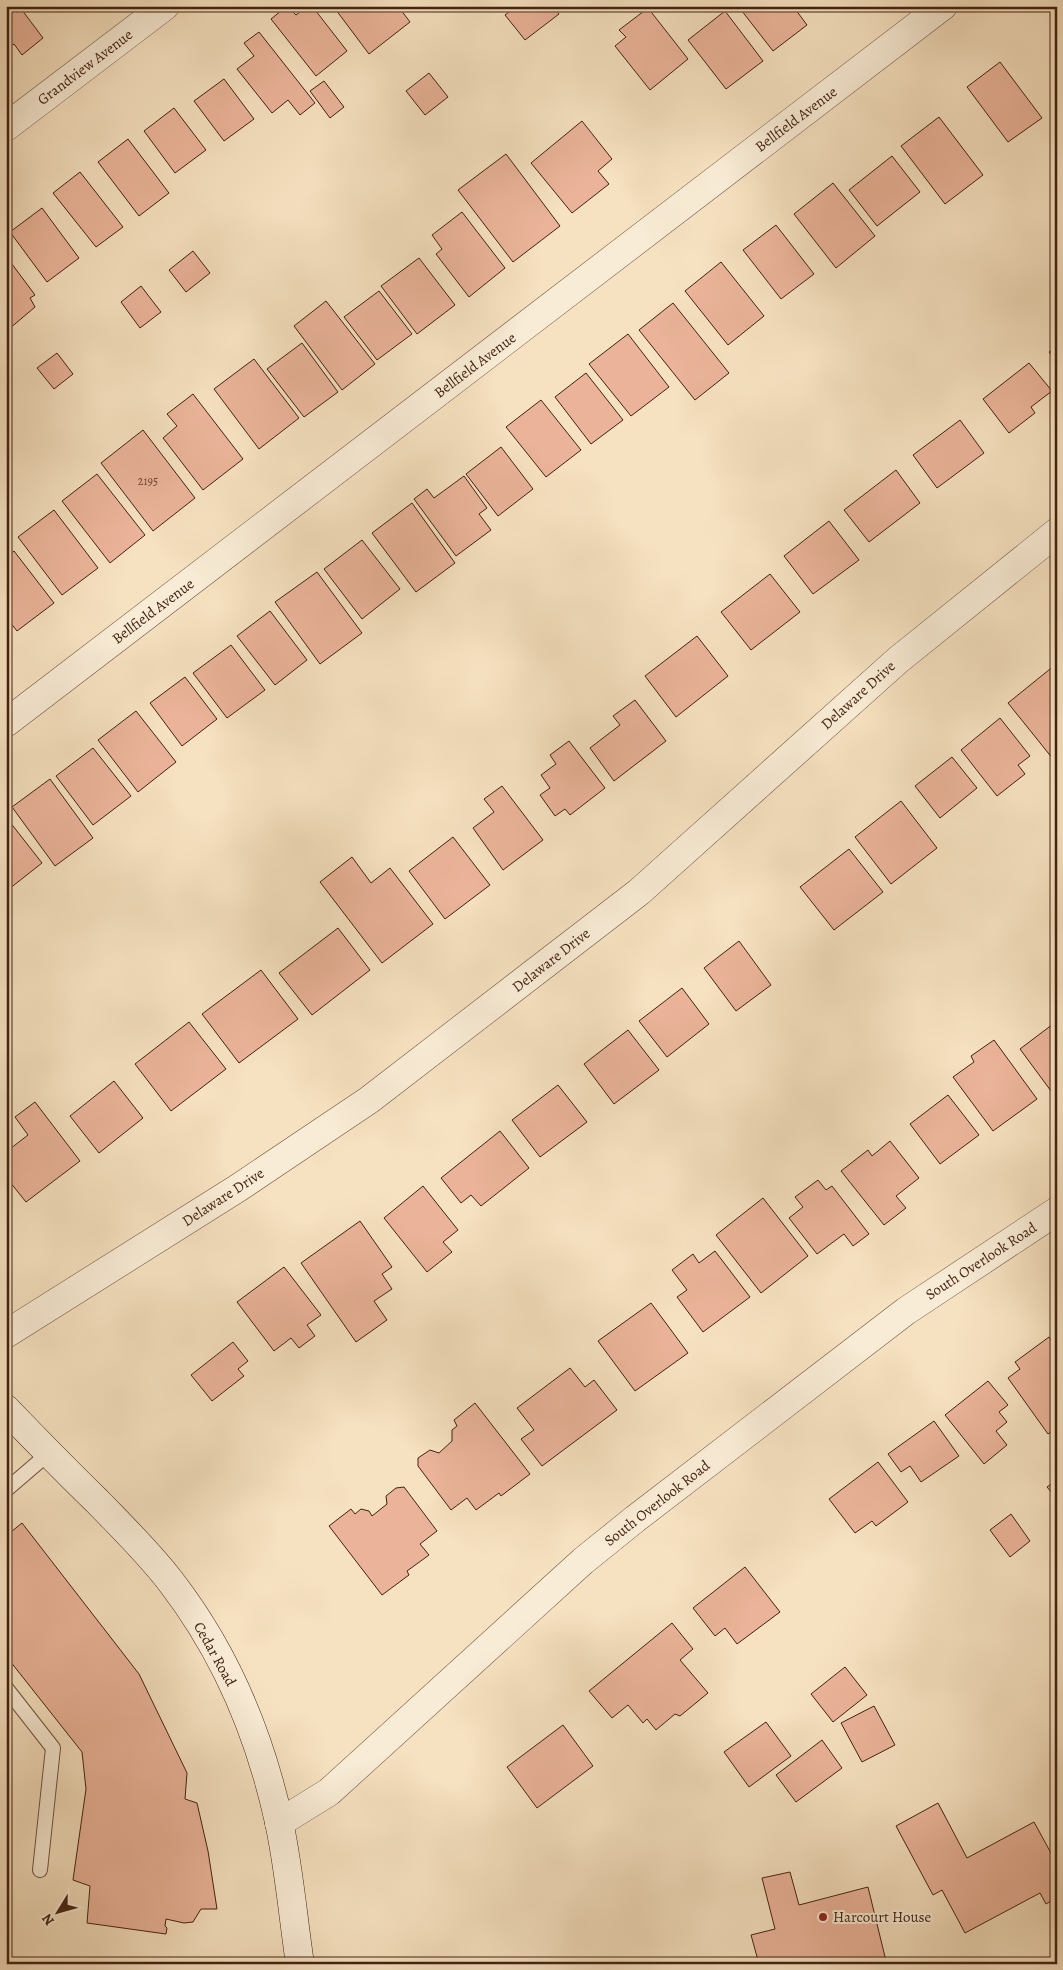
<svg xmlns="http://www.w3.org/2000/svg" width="1063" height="1970" font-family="Alegreya,serif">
<rect width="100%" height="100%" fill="#f6e1c0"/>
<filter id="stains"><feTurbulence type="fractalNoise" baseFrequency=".004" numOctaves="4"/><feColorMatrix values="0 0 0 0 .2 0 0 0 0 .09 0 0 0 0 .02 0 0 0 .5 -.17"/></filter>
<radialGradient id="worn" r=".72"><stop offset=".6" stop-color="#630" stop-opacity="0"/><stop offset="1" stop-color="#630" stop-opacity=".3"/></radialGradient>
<!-- building -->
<path fill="#ebb49a" stroke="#412211" d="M6,6H19L43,38L22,55L14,44L6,50Z
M287,6L296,15L307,6H312L347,51L316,76L271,19Z
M333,6H398L410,22L369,54Z
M517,6H553L559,14L525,40L505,15Z
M738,6H793L807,25L773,51Z
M648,8L688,59L650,90L615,46L626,37L619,30Z
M725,11L763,61L726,89L688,40Z
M259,32L315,103L300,115L288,100L272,113L237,69L254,56L244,43Z
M1000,62L1042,118L1008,142L967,87Z
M429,73L448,97L425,115L406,91Z
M224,79L254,119L224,141L194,101Z
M324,81L344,107L330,118L310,91Z
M174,108L206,150L175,173L144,131Z
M939,117L983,175L945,204L901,146Z
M582,121L612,159L598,171L609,184L572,213L531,163Z
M128,139L169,193L139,216L98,162Z
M506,154L560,226L513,262L458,190Z
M892,156L920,192L877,226L849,190Z
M80,172L123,227L96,247L53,193Z
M833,183L875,236L836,268L794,214Z
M42,208L79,258L47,282L10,232Z
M462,212L505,268L469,297L436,254L442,249L432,235Z
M776,225L814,274L781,299L743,250Z
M193,251L210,273L186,292L169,270Z
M6,256L35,295L30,298L35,307L9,329L6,325Z
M419,258L455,305L417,334L381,286Z
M721,262L764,316L728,345L685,291Z
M141,286L161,312L140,328L121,302Z
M379,291L412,334L377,360L344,317Z
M326,301L375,364L342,390L294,326Z
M673,303L729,373L695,400L639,330Z
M628,334L669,387L631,416L589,364Z
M302,343L338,392L304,417L267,369Z
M1057,346V361L1049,352Z
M57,353L73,374L54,389L37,368Z
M254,359L299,418L259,449L214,389Z
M1029,363L1052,391L1031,407L1035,413L1009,433L983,399Z
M586,373L623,420L591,444L555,397Z
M193,394L243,459L203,490L163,438L177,426L167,414Z
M541,400L581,450L546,477L506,427Z
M960,420L984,453L937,488L913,455Z
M143,430L195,498L153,531L101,463Z
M501,447L533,489L498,516L466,474Z
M896,470L920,503L869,542L844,510Z
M97,474L145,535L110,563L62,501Z
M464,476L487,508L479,514L491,530L456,556L414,499L427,489L434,498Z
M412,503L455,563L416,592L372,533Z
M54,510L98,568L62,595L18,537Z
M829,521L859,560L813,594L784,556Z
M362,540L400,589L362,619L324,569Z
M14,551L54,603L17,631L6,617V557Z
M317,572L362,633L320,664L275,602Z
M770,574L800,612L751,650L721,612Z
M270,611L307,660L275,685L237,636Z
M697,636L728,676L676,717L645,676Z
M231,645L265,690L227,718L193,673Z
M1055,665L1057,668V764L1008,703Z
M185,677L217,719L182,746L150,703Z
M635,700L666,741L614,781L590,748L620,725L613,716Z
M136,711L176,762L138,792L98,740Z
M1000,718L1030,756L1018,765L1025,774L997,796L961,750Z
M569,741L605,788L570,815L565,809L555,816L540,795L550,788L541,775L556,764L550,755Z
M93,748L131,796L93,825L56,776Z
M952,757L977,788L940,818L915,786Z
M50,779L93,838L55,866L12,807Z
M502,786L543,840L503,870L473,828L494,812L484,799Z
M901,801L937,848L891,884L855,837Z
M6,817L42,863L9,889L6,885Z
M453,837L490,885L445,919L409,871Z
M849,849L883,892L834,930L800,887Z
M352,857L371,883L390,868L433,924L382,963L320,882Z
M338,928L370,970L312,1015L279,973Z
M739,941L771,985L736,1011L704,968Z
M261,970L298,1019L239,1063L202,1014Z
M682,988L709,1024L667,1057L639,1021Z
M1057,1021V1086L1051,1091L1020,1049Z
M189,1022L226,1069L171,1111L135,1064Z
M628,1030L659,1070L614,1104L584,1064Z
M994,1040L1037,1099L993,1131L953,1077L974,1062L971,1056Z
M114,1081L143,1118L99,1153L70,1116Z
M558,1085L587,1122L540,1157L512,1120Z
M948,1095L979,1135L940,1164L910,1124Z
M35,1102L80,1161L26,1202L6,1177V1152L28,1135L15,1117Z
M500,1131L529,1168L481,1206L471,1195L461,1203L441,1178Z
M890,1141L919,1178L896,1196L906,1208L884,1225L841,1171L868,1150L872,1156Z
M818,1180L826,1190L832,1186L869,1234L853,1246L844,1234L817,1254L789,1218L803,1207L795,1197Z
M423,1186L458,1230L443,1242L452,1252L427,1272L384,1218Z
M763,1198L808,1256L761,1293L716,1235Z
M360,1221L392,1267L382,1274L392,1289L374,1301L387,1320L356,1342L301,1263Z
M715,1251L750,1297L703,1332L677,1297L687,1290L672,1270L693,1254L699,1263Z
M284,1267L321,1315L307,1325L315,1336L299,1348L291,1338L274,1351L237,1302Z
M651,1303L688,1353L635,1391L598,1341Z
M1049,1337L1057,1348V1361L1055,1363L1057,1365V1428L1048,1434L1008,1378L1020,1369L1015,1362Z
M233,1342L248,1361L238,1369L244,1376L212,1401L191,1375Z
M570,1368L585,1387L594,1380L617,1410L542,1466L521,1439L534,1430L517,1408Z
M988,1381L1008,1405L999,1412L1007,1422L996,1431L1007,1445L984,1464L945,1415Z
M475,1403L530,1474L501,1496L499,1493L476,1510L467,1498L451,1510L418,1466V1458L430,1450L439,1453L452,1441V1430L457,1426L454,1420Z
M934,1421L959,1456L921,1482L910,1466L901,1472L888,1454Z
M878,1462L908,1502L876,1526L872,1521L855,1533L829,1499Z
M1057,1480V1499L1047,1487Z
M404,1487L437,1531L420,1544L429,1555L407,1571L409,1575L382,1595L329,1526L351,1509L355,1514L361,1509L369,1511L372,1516L387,1504L386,1496L396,1488Z
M1011,1514L1030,1541L1010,1557L990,1530Z
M22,1523L139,1674L187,1773L185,1799L197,1803L208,1851L217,1909H201L193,1922L184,1923L166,1919L165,1926L167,1928L166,1934L87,1923L90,1886L73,1880L86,1789L82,1752L6,1656V1536Z
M745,1567L780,1612L737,1644L725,1628L715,1636L693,1608Z
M672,1623L693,1649L680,1660L708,1693L680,1716L675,1714L656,1730L647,1719L643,1723L628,1705L612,1718L589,1691Z
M845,1667L867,1695L833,1722L811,1694Z
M874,1706L895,1745L862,1762L841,1723Z
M766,1722L791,1756L749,1787L724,1752Z
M563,1725L593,1766L537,1808L507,1767Z
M822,1740L842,1768L796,1802L776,1775Z
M938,1803L967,1858L1034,1822L1057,1864V1898L1046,1904L1040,1893L965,1933L942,1890L933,1895L896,1826Z
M790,1872L799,1905L868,1887L886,1961L874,1964H759L751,1935L775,1929L762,1878Z"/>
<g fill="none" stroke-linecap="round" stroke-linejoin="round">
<defs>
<path id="lane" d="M6,1490L49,1453
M6,1688L53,1748L40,1870"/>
<path id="street" d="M6,127L165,6
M6,723L943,6
M6,1334L238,1188L369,1100L639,892L898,660L1057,532
M279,1823L329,1792L583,1561L635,1519L906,1311L1057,1211"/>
<path id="secondary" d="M6,1409C36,1440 66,1471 97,1501C122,1527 149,1553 171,1582C225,1652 260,1735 279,1822C289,1868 293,1917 300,1964"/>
</defs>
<!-- lane casing -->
<use href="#lane" stroke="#6e523d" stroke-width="16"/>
<!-- street casing -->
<use href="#street" stroke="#6e523d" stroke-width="29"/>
<!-- secondary casing -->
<use href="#secondary" stroke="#412211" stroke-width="29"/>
<!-- lane -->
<use href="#lane" stroke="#f9ecd6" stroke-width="14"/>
<!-- street -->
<use href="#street" stroke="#f9ecd6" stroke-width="28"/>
<!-- secondary -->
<use href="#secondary" stroke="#f9ecd6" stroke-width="28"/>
</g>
<!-- markers -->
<circle fill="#8f2418" stroke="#f9ecd6" stroke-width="2" cx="823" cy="1917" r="5"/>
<g text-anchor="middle" stroke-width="4" stroke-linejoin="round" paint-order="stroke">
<!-- number labels -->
<g font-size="12" fill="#6c4633">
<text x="148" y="485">2195</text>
</g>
<!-- street labels -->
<g font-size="15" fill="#412211" stroke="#f9ecd6">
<text transform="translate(85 67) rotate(-37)" y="5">Grandview Avenue</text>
<text transform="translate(796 119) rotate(-37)" y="5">Bellfield Avenue</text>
<text transform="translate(475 365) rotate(-37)" y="5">Bellfield Avenue</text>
<text transform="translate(153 611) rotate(-37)" y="5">Bellfield Avenue</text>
<text transform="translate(858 695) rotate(-42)" y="5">Delaware Drive</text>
<text transform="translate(551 960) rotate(-38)" y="5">Delaware Drive</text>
<text transform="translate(223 1197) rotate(-33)" y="5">Delaware Drive</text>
<text transform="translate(981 1261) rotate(-33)" y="5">South Overlook Road</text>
<text transform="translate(657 1503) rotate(-38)" y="5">South Overlook Road</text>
<text transform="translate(215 1654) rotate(61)" y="5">Cedar Road</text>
</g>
<!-- poi labels -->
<g font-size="15" fill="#412211" stroke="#f9ecd6" text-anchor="start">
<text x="833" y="1922">Harcourt House</text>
</g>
</g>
<!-- margin -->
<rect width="1063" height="1970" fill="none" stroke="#f6e1c0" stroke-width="25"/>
<rect x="8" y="8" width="1048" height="1955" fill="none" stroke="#412211" stroke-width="2.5"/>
<rect x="12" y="12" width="1038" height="1945" fill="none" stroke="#412211"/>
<!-- north arrow -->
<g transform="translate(58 1912) rotate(233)" stroke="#f9ecd6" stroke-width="4" paint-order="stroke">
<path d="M0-4L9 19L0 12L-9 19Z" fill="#412211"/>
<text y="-8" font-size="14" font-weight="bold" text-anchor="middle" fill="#412211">N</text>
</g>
<rect width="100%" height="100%" filter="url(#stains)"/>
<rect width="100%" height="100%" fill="url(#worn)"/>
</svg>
